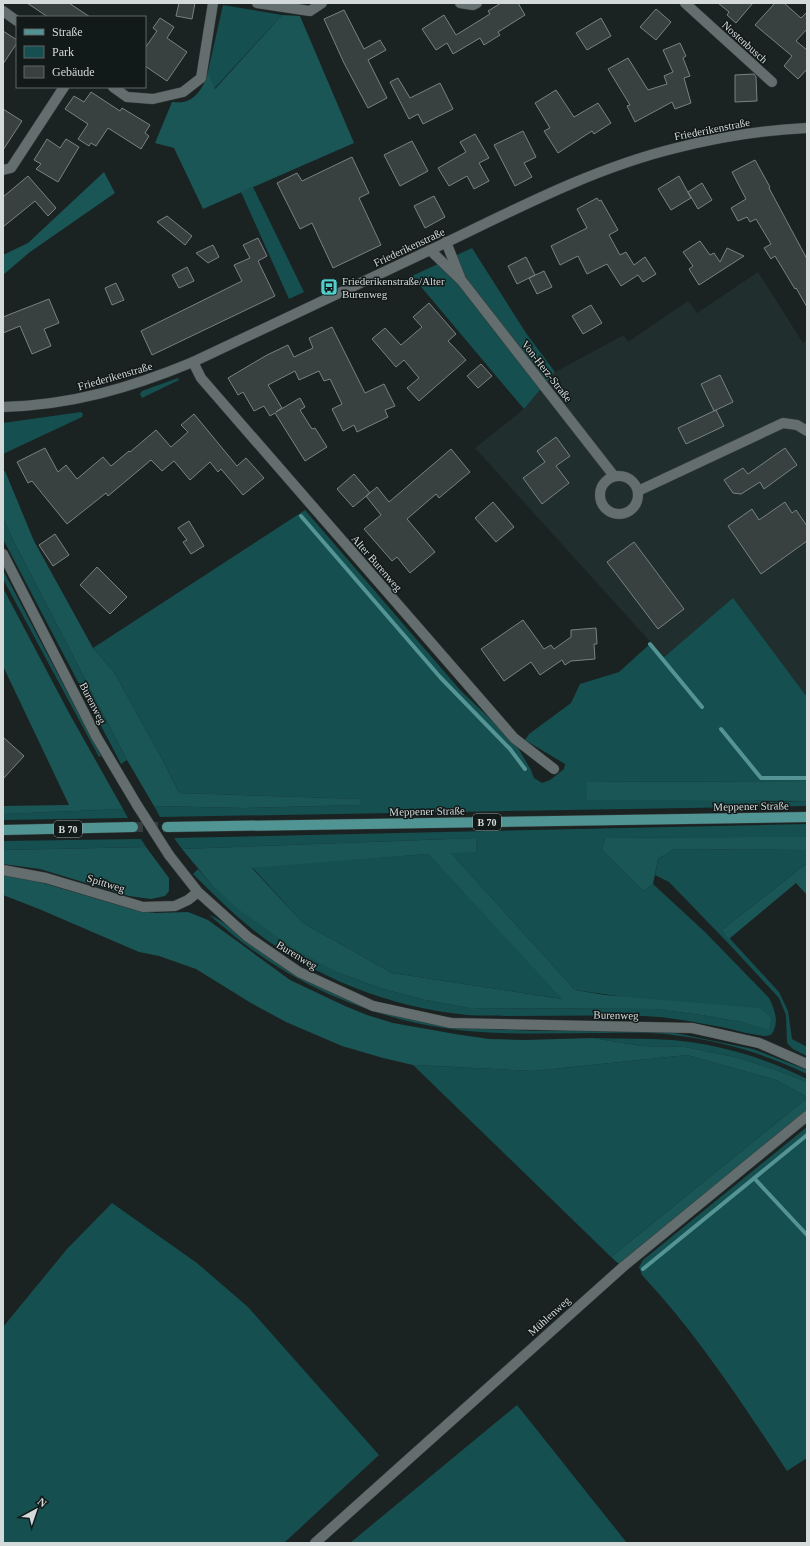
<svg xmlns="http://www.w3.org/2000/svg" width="810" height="1546" font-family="Georgia,serif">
<rect width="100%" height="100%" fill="#1b2222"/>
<!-- built -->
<path fill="#202e2e" d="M758,272L803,343L807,340V697L733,599L664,657L475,448L524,409L555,372L624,335L628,342L688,301L697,313Z"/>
<!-- green -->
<path fill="#154f4f" d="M223,5L282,15L214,89L208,71Z
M253,187L304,292L289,299L241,192Z
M472,248L526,333L555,372L524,409L412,276Z
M178,378L179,380L142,398L140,394L142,391Z
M81,412L83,414L82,417L3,454V423Z
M305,510L461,691L503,731L517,746L531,770L534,778L542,783L550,780L564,769L565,764L525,740L529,734L571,703L580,684L619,672L651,643L664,657L733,598L807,697V781L586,782L768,802L807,801V806L160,817L154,806L245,808L360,805L359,799L179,793L162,759L114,672L93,648Z
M3,518L13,540L127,760L121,764L3,539Z
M3,570L101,756L99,757L3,579Z
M123,809L128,818L3,820V814Z
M807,824V837L605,838L602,850L643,891L653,884L705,932L769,998C775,1010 780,1023 771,1035L765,1036C752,1035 739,1031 726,1028C699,1023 671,1017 644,1016C598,1015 553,1016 507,1016C494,1015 481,1016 467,1015C391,1008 312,977 252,929C231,912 212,893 193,874L198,869L211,884L339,973L383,989L425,1000L469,1008L656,1009L701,1015L741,1022L769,1029L772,1018L575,990L450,852H476L477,838L182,849L174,838Z
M138,839H141L146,847L3,850V841Z
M674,849L807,850V863L722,930L779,992L788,1011L792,1039L807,1047V1056L793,1049L787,1043L786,1015L779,998L728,943L669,882L655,875L658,859Z
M428,854L563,999L392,973L303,923L252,867Z
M209,915L216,918L224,923L281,966L306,980L360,1005L465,1028L535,1031L632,1030L675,1033L753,1049L807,1070V1074C766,1054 718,1040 673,1035C651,1032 628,1033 606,1033C552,1033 497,1036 444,1028C376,1018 310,991 254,951C238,940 224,927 209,915Z
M593,1038C619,1039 646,1038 672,1040C718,1044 766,1058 807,1079V1082L776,1070L739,1058L685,1047L642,1046Z
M687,1055L776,1080L807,1097V1098L611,1257L413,1065L534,1071Z
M807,1127V1458L787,1471C742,1403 698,1335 642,1275L639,1267L643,1260Z
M112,1203L197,1263L248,1307L379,1455L284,1543H3V1327L67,1249Z
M517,1405L627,1543H350Z"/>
<!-- forest -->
<path fill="#1a5655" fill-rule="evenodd" d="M282,15L300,16L354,143L203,209L174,148L155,143L172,102C176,102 183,103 187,101C199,96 206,82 208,71L215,89Z
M104,172L115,193L30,252L3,275V255L28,243Z
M5,471L34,541L93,648L114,672L162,759L179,793L360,799V805L245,808L154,806L127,760L13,540L3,518V472Z
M3,588L69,713L123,809L3,814V806L69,805L3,666Z
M807,781V801L587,800L586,782Z
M750,837H807V850L674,849L658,859L653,884L643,891L602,850L605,838Z
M477,838L476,852L451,853L575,990L605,995L759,1008L772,1018L769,1030L741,1022L701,1015L656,1009L469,1008L425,1000L383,989L339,973L293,948L238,909L211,884L182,849ZM428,854L562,999L392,973L303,923L252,868Z
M146,847L169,878V891L165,896L151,899L129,896L40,869L3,864V850Z
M807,863V895L796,883L729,939L722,930Z
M3,874L26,878L135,910L155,913L188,912L208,920L290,980L345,1006L367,1015L393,1023L455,1034L489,1039L524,1040L593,1038L642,1046L685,1047L739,1058L776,1070L807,1082V1097L776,1080L687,1055L534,1071L413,1065L383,1058L342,1046L286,1022L251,1003L196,969L159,956L139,952L39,909L3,895Z
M807,1098V1113L802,1118L619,1264L611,1257Z"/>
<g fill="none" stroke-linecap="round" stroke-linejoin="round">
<!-- stream -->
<path stroke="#559494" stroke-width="4" d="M301,516L440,677L510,749L525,769
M650,644L702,707
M721,729L761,778H807
M754,1178L807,1235
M643,1269L807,1135"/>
</g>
<!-- building -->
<path fill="#384040" stroke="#798282" d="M27,3H69L90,17H48Z
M179,3H195L192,19L176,16Z
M501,3H518L525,15L498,32L500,35L484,45L480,38L453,54L447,43L436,50L422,29L444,15L456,35L490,14L488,11Z
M718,3H753L736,23L727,15L729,12Z
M775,3H784L801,18L807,12V29L796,41L807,50V69L798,79L784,66L792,56L755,25Z
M656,9L671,22L656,40L640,27Z
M344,10L364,49L380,40L386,50L368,60L387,98L368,108L344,63L324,19Z
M160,18L174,27L167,38L187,52L167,81L145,66V48L157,31L153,28Z
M601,18L611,36L587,50L576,33Z
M3,31L17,40V43L3,64Z
M680,43L686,56L683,58L690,76L684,78L691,103L675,109L672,102L635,122L627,106L630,105L608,69L628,58L648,90L667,84L664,76L673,72L663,50Z
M754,74L756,77L757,101L735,102V75Z
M398,78L410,98L440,83L453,109L423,124L418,114L409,119L390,82Z
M556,90L574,117L598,103L611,123L594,134L592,131L558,153L544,131L550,128L535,103Z
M91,92L120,111L122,108L150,125L145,133L149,136L141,149L108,128L96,146L91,143L89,146L78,139L88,124L65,109L74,96L84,102Z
M3,109L22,121L3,150Z
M523,131L536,157L524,163L532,177L515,186L494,145Z
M475,134L489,158L479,163L489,181L474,189L467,176L449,186L438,168L466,152L460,142Z
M47,139L60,148L66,139L79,147L58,182L36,169L41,164L34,160Z
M412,141L428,171L400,186L384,155Z
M352,157L369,193L359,198L381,245L333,268L312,223L300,229L277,183L297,173L302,181Z
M755,160L770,187L769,188L807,259V307L796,288L795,289L775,256L771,259L764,248L771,244L756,219L750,222L747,217L738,221L731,208L746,199L732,172Z
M28,176L56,208L48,216L35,201L3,227V197Z
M679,176L691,198L671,210L658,189Z
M702,183L712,200L698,209L688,192Z
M434,196L445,217L425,228L414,206Z
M597,198L599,201L601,200L618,230L609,235L620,255L626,252L634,265L645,257L656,274L643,282L638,275L621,286L607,264L587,274L578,256L560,265L551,246L587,228L577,209Z
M167,216L192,236L185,245L157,222Z
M258,238L267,256L258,261L275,296L152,355L141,331L242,281L234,265L250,258L243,245Z
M700,241L710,255L714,253L720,262L727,248L744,256L699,285L689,269L693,266L683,252Z
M213,245L219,257L208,263L196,253Z
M526,257L535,275L517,284L508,266Z
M187,267L194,281L179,288L172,275Z
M544,271L552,287L537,294L529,278Z
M116,283L124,300L112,305L105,288Z
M49,299L59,323L44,329L51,346L32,354L20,326L3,333V317Z
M429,303L456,334L448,341L466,360L419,401L407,388L419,378L404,360L396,367L372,339L385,328L401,345L422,327L413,317Z
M591,305L602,323L583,334L572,316Z
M332,327L365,393L384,384L395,406L385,410L388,417L357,432L354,425L343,431L332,409L342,404L330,379L324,381L319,371L299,380L295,371L268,385L282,408L276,412L300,398L305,407L300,410L312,429L315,428L327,447L305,461L275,413L270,416L264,406L254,411L243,392L238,395L228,378L267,355L288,345L294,357L313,348L309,338Z
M481,364L492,376L478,388L467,376Z
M720,375L733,402L714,411L701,384Z
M716,410L724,426L686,444L678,428Z
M194,414L237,466L246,458L264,478L243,495L221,469L218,472L210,462L190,480L174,461L162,471L151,460L108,496L106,493L67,524L32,481L28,483L17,462L45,448L58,472L66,465L77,479L103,457L111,466L129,451L130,452L156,430L171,447L188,432L181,425Z
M556,437L570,456L556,466L569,483L542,504L523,478L545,462L537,451Z
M785,448L797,465L764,489L760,482L741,494L733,493L724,480L743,468L748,474Z
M451,449L470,472L439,498L436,494L407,519L435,552L410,573L397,557L392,561L364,529L381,515L366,496L377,487L389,502Z
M354,474L370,493L353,507L337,489Z
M493,502L514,527L496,542L475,518Z
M785,502L792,513L796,510L807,526V541L761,574L728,526L752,509L759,520Z
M189,521L204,546L191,554L183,542L187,540L178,528Z
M55,534L69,555L53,566L39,545Z
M634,542L684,609L658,629L607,562Z
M97,567L127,597L110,614L80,585Z
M523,620L544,649L551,645L554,649L571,637V630L596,628L597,644H594L595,659L571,661L565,665L562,660L540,675L531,662L504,681L481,649Z
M3,737L24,756L3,779Z"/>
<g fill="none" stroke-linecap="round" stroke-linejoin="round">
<!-- primary-tunnel -->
<path stroke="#373d3d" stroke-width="10" stroke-dasharray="10 5" stroke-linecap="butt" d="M133,827H167"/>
<defs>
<path id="minor" d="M257,3L310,11L322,3
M460,3L473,5L477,3
M685,3L772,82
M3,11L17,21
M113,87L127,97L153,99L183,92L201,78L213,3
M3,170L11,168L64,87
M446,242L460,277
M430,250L462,281L614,476
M193,362L201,378L514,738L554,769
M600 495a19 19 0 1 1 38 0a19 19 0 1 1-38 0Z
M638,491L783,423L797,425L807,431
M3,554L96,736L137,805
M169,855L198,892L248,937L299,972L373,1006L451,1023L692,1028L759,1043L807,1064
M3,870L46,878L143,907L175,906L188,900L198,892
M315,1543L624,1266L807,1116"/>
<path id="tertiary" d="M3,407C72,405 130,388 193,362C276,323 359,284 443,244C518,208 594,168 676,148C719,137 762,130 807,128"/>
<path id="primary" d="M167,827L807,817
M3,830L133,827"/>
</defs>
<!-- minor casing -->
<use href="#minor" stroke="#373d3d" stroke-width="11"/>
<!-- tertiary casing -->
<use href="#tertiary" stroke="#373d3d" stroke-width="11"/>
<!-- primary casing -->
<use href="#primary" stroke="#373d3d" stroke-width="11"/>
<!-- minor -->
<use href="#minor" stroke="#656e6e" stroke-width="10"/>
<!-- tertiary -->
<use href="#tertiary" stroke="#656e6e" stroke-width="10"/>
<!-- primary -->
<use href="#primary" stroke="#509494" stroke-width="10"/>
<defs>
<path id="minor-bridge" d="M137,805L169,855"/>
</defs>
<!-- minor-bridge casing -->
<use href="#minor-bridge" stroke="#373d3d" stroke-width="11" stroke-linecap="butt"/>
<!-- minor-bridge -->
<use href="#minor-bridge" stroke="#656e6e" stroke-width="10"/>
</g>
<!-- icons -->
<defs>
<symbol id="bus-square" viewBox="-11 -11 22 22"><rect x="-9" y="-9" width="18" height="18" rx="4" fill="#52cdcc" stroke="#121919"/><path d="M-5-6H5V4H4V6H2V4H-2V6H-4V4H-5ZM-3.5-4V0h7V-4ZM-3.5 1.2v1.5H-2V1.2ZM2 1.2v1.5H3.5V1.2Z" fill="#111"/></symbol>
</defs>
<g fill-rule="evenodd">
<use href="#bus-square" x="319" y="277" width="20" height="20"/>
</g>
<g text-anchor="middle" stroke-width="3" stroke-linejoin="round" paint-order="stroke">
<!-- shield labels -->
<g fill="#121919" stroke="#9a9f9f" stroke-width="1">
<rect x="473" y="814" width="28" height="16" rx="3"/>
<rect x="54" y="821" width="28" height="16" rx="3"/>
</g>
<g font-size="10" font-weight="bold" fill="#d4d9d9">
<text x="487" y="826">B 70</text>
<text x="68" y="833">B 70</text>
</g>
<!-- street labels -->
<g font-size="11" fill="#d4d9d9" stroke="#121919">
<text transform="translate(745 42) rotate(42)" y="4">Nostenbusch</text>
<text transform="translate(712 129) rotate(-11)" y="4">Friederikenstraße</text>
<text transform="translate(409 247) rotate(-25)" y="4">Friederikenstraße</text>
<text transform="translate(547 371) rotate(52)" y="4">Von-Herz-Straße</text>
<text transform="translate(115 376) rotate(-16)" y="4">Friederikenstraße</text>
<text transform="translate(377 563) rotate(49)" y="4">Alter Burenweg</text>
<text transform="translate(93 703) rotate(63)" y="4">Burenweg</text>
<text transform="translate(751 806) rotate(-1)" y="4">Meppener Straße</text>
<text transform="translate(427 811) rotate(-1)" y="4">Meppener Straße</text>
<text transform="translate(106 883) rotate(17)" y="4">Spittweg</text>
<text transform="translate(297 955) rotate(31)" y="4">Burenweg</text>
<text transform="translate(616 1015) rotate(1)" y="4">Burenweg</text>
<text transform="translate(549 1316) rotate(-42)" y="4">Mühlenweg</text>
</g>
<!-- poi labels -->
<g font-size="11" fill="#d4d9d9" stroke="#121919" text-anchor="start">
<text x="342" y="285">Friederikenstraße/Alter<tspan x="342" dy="13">Burenweg</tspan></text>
</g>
</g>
<!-- border -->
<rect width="810" height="1546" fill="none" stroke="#d4d9d9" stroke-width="8"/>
<!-- legend -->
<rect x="16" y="16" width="130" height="72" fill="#121919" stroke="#606666"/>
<rect x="24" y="29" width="20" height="6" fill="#509494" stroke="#606666"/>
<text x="52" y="36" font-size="12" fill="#d4d9d9">Straße</text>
<rect x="24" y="46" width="20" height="12" fill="#154f4f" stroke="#606666"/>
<text x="52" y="56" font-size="12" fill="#d4d9d9">Park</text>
<rect x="24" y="66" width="20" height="12" fill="#384040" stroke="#606666"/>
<text x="52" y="76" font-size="12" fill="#d4d9d9">Gebäude</text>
<!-- north arrow -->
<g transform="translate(36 1510) rotate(40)" stroke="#121919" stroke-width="3" paint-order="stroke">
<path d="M0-3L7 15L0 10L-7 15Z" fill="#d4d9d9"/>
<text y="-6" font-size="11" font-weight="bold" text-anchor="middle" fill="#d4d9d9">N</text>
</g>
</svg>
